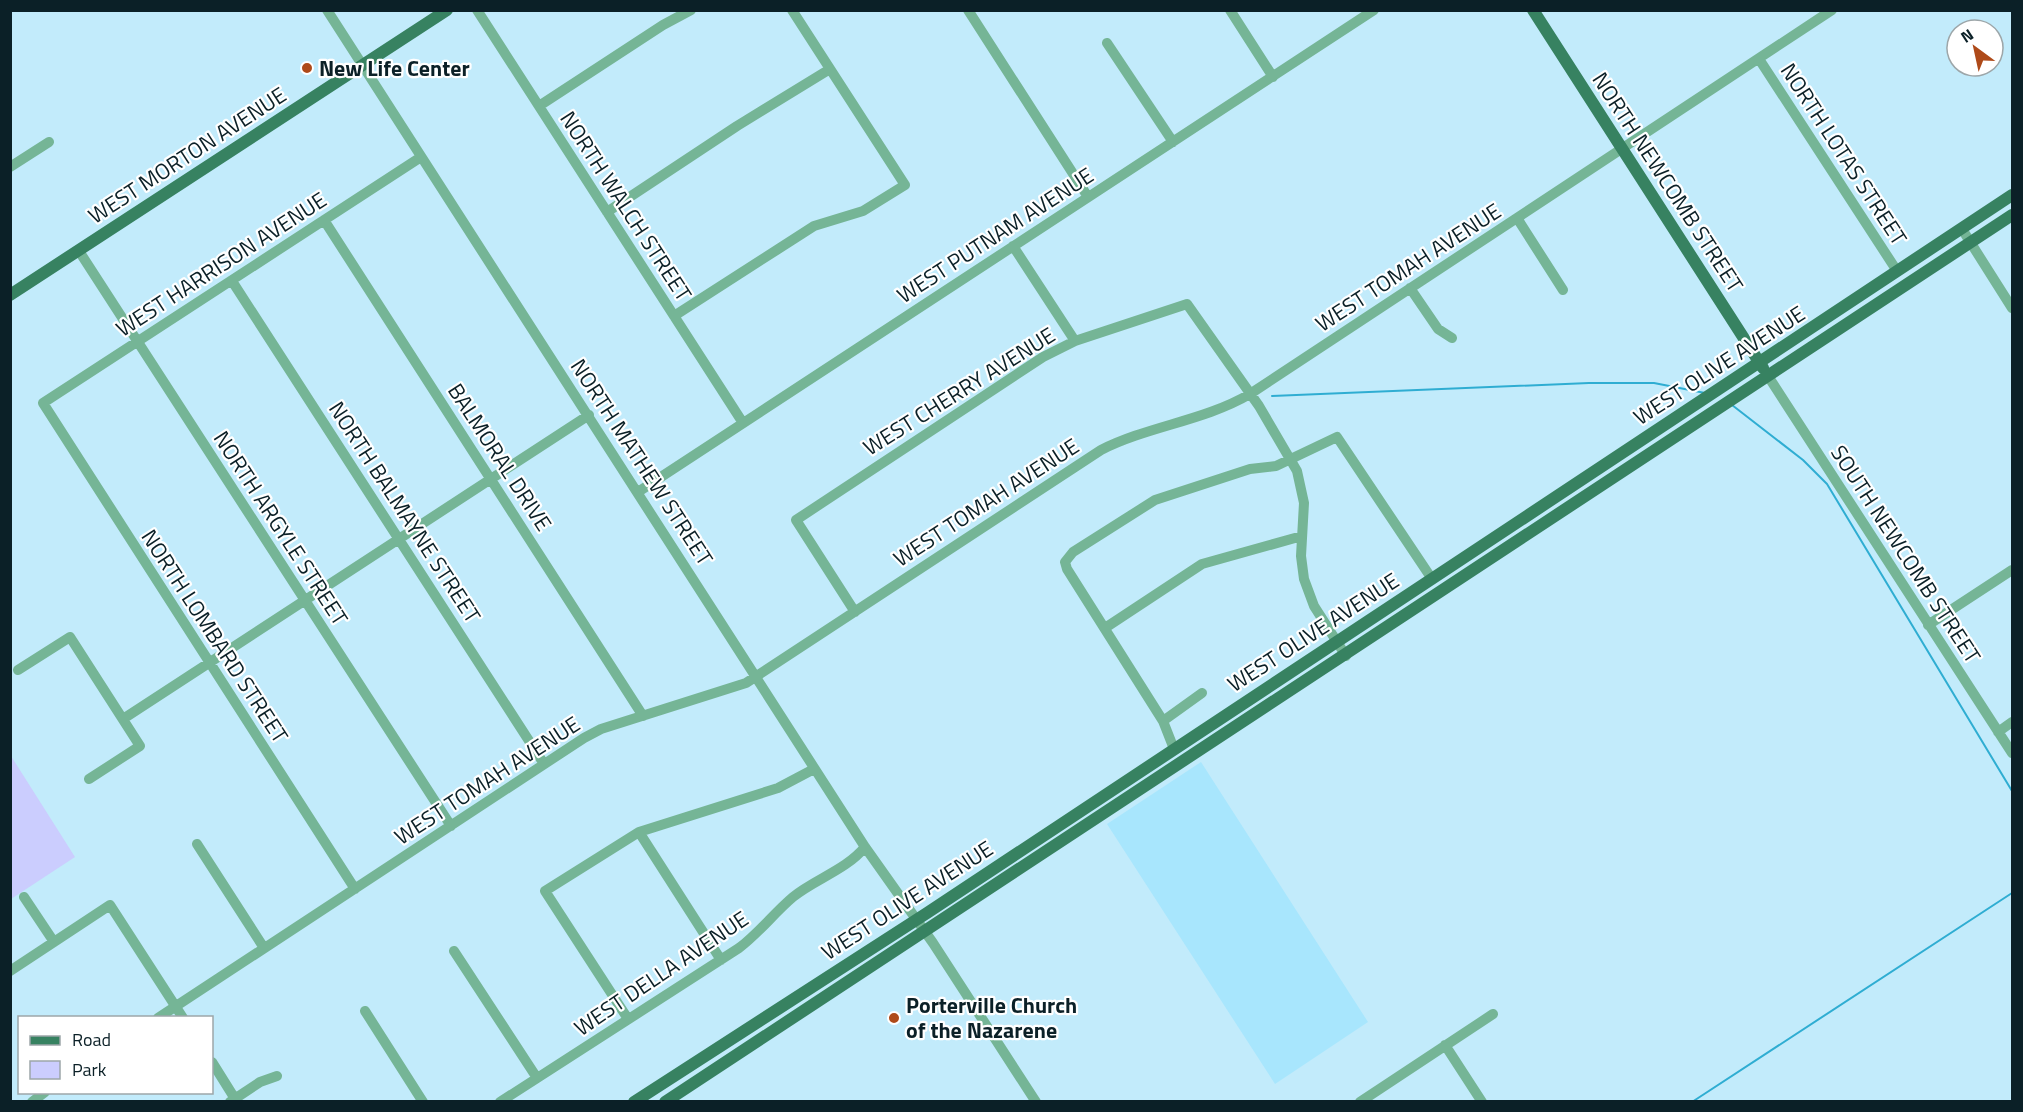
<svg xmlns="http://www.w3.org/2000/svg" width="2023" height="1112" font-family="'Titillium Web',sans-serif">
<rect width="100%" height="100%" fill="#c2ebfb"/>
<!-- built -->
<path fill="#a8e6fd" d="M1201,762L1368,1022L1275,1084L1107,824Z"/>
<!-- green -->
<path fill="#cbcdfe" d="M11,756L75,857L11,899H10Z"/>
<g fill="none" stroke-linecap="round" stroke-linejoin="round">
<!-- stream -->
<path stroke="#2fadd2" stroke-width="2" d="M1272,396L1589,383H1654L1705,393
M1732,405L1803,460L1827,484L2012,791
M1692,1102L2012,893"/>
<!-- minor -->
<path stroke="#75b596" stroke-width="10" d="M327,10L865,847L933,943L1036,1102
M477,10L743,423
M968,10L1088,197
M1230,10L1273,77
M1107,43L1173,142
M1759,59L1897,271
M539,106L663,25L691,10
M10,167L49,142
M607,212L737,126L830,69
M1517,218L1563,290
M324,220L643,716
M1962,229L2012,308
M1013,246L1075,341
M79,251L451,826
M232,281L544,764
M1410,288L1438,329L1452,338
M674,316L814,226L863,211L905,185L792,10
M1768,376L2012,753
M638,492L1374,10
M855,612L796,520L1043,357L1075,341L1187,304L1259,406L1297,471L1304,503L1301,556L1304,579L1314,606L1346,656
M1928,625L2012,570
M1105,628L1202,564L1302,536
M18,670L70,637L140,746L89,779
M123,719L589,415
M1163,721L1202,693
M1998,732L2012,722
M1174,749L1163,721L1067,569L1065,562L1073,552L1155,500L1250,469L1276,466L1337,437L1432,579
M639,832L721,960
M197,844L264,948
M355,889L43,403L421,157
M24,897L54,942
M454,951L537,1078
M10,971L110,905L183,1018
M365,1011L423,1102
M158,1018L584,738L601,729L746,683L1101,450C1148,426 1204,421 1250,394L1832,10
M628,1019L545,891L639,832L778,788L814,769
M1445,1045L1482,1102
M212,1062L237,1102
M32,1102L45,1092
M230,1102L260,1082L277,1076
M500,1102L739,948C759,933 774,913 793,897C815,879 846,870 865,847
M1360,1102L1493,1014"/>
<!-- major -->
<path stroke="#378261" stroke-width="12" d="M1533,10L1763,368
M10,295L447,10
M634,1102L927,913L2012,195
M665,1102L2012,215"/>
</g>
<!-- markers -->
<g fill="#ae4a19" stroke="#fff" stroke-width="2">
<circle cx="307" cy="68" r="6"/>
<circle cx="894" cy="1018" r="6"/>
</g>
<g text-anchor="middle" stroke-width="4.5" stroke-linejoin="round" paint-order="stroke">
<!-- poi labels -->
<g font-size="22" font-weight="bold" fill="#0b2027" stroke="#fff" text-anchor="start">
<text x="319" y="76">New Life Center</text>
<text x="906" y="1013">Porterville Church<tspan x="906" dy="25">of the Nazarene</tspan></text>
</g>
<!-- street labels -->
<g font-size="22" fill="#0b2027" stroke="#fff">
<text transform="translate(1844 154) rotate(57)" y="8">NORTH LOTAS STREET</text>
<text transform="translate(187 155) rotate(-33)" y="8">WEST MORTON AVENUE</text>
<text transform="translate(1668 182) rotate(57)" y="8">NORTH NEWCOMB STREET</text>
<text transform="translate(626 206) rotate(57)" y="8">NORTH WALCH STREET</text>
<text transform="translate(995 235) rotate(-33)" y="8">WEST PUTNAM AVENUE</text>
<text transform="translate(221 264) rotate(-33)" y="8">WEST HARRISON AVENUE</text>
<text transform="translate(1408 267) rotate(-33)" y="8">WEST TOMAH AVENUE</text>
<text transform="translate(1719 365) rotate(-33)" y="8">WEST OLIVE AVENUE</text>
<text transform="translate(959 391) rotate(-32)" y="8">WEST CHERRY AVENUE</text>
<text transform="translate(500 457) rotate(57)" y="8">BALMORAL DRIVE</text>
<text transform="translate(642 462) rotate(57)" y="8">NORTH MATHEW STREET</text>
<text transform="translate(986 502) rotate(-33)" y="8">WEST TOMAH AVENUE</text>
<text transform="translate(405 512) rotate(57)" y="8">NORTH BALMAYNE STREET</text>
<text transform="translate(281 528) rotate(57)" y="8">NORTH ARGYLE STREET</text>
<text transform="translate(1906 554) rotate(57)" y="8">SOUTH NEWCOMB STREET</text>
<text transform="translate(1313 632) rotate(-33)" y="8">WEST OLIVE AVENUE</text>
<text transform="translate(215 636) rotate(57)" y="8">NORTH LOMBARD STREET</text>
<text transform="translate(487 780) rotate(-33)" y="8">WEST TOMAH AVENUE</text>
<text transform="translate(907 900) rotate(-33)" y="8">WEST OLIVE AVENUE</text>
<text transform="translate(661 973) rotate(-34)" y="8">WEST DELLA AVENUE</text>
</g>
</g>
<!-- border -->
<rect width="2023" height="1112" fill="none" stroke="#0b2027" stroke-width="24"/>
<!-- legend -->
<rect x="18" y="1016" width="195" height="78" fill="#ffffff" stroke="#9da6a9" stroke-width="1.5"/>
<rect x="30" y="1036" width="30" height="9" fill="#378261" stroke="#9da6a9" stroke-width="1.5"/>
<text x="72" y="1046" font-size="18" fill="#0b2027">Road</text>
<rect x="30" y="1061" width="30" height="18" fill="#cbcdfe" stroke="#9da6a9" stroke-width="1.5"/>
<text x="72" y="1076" font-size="18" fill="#0b2027">Park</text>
<!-- north arrow -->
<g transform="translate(1975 48) rotate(327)"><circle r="28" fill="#ffffff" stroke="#9da6a9" stroke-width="1.5"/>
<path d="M0-4.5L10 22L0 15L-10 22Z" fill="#ae4a19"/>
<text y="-9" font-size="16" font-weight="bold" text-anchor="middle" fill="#0b2027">N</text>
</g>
</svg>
